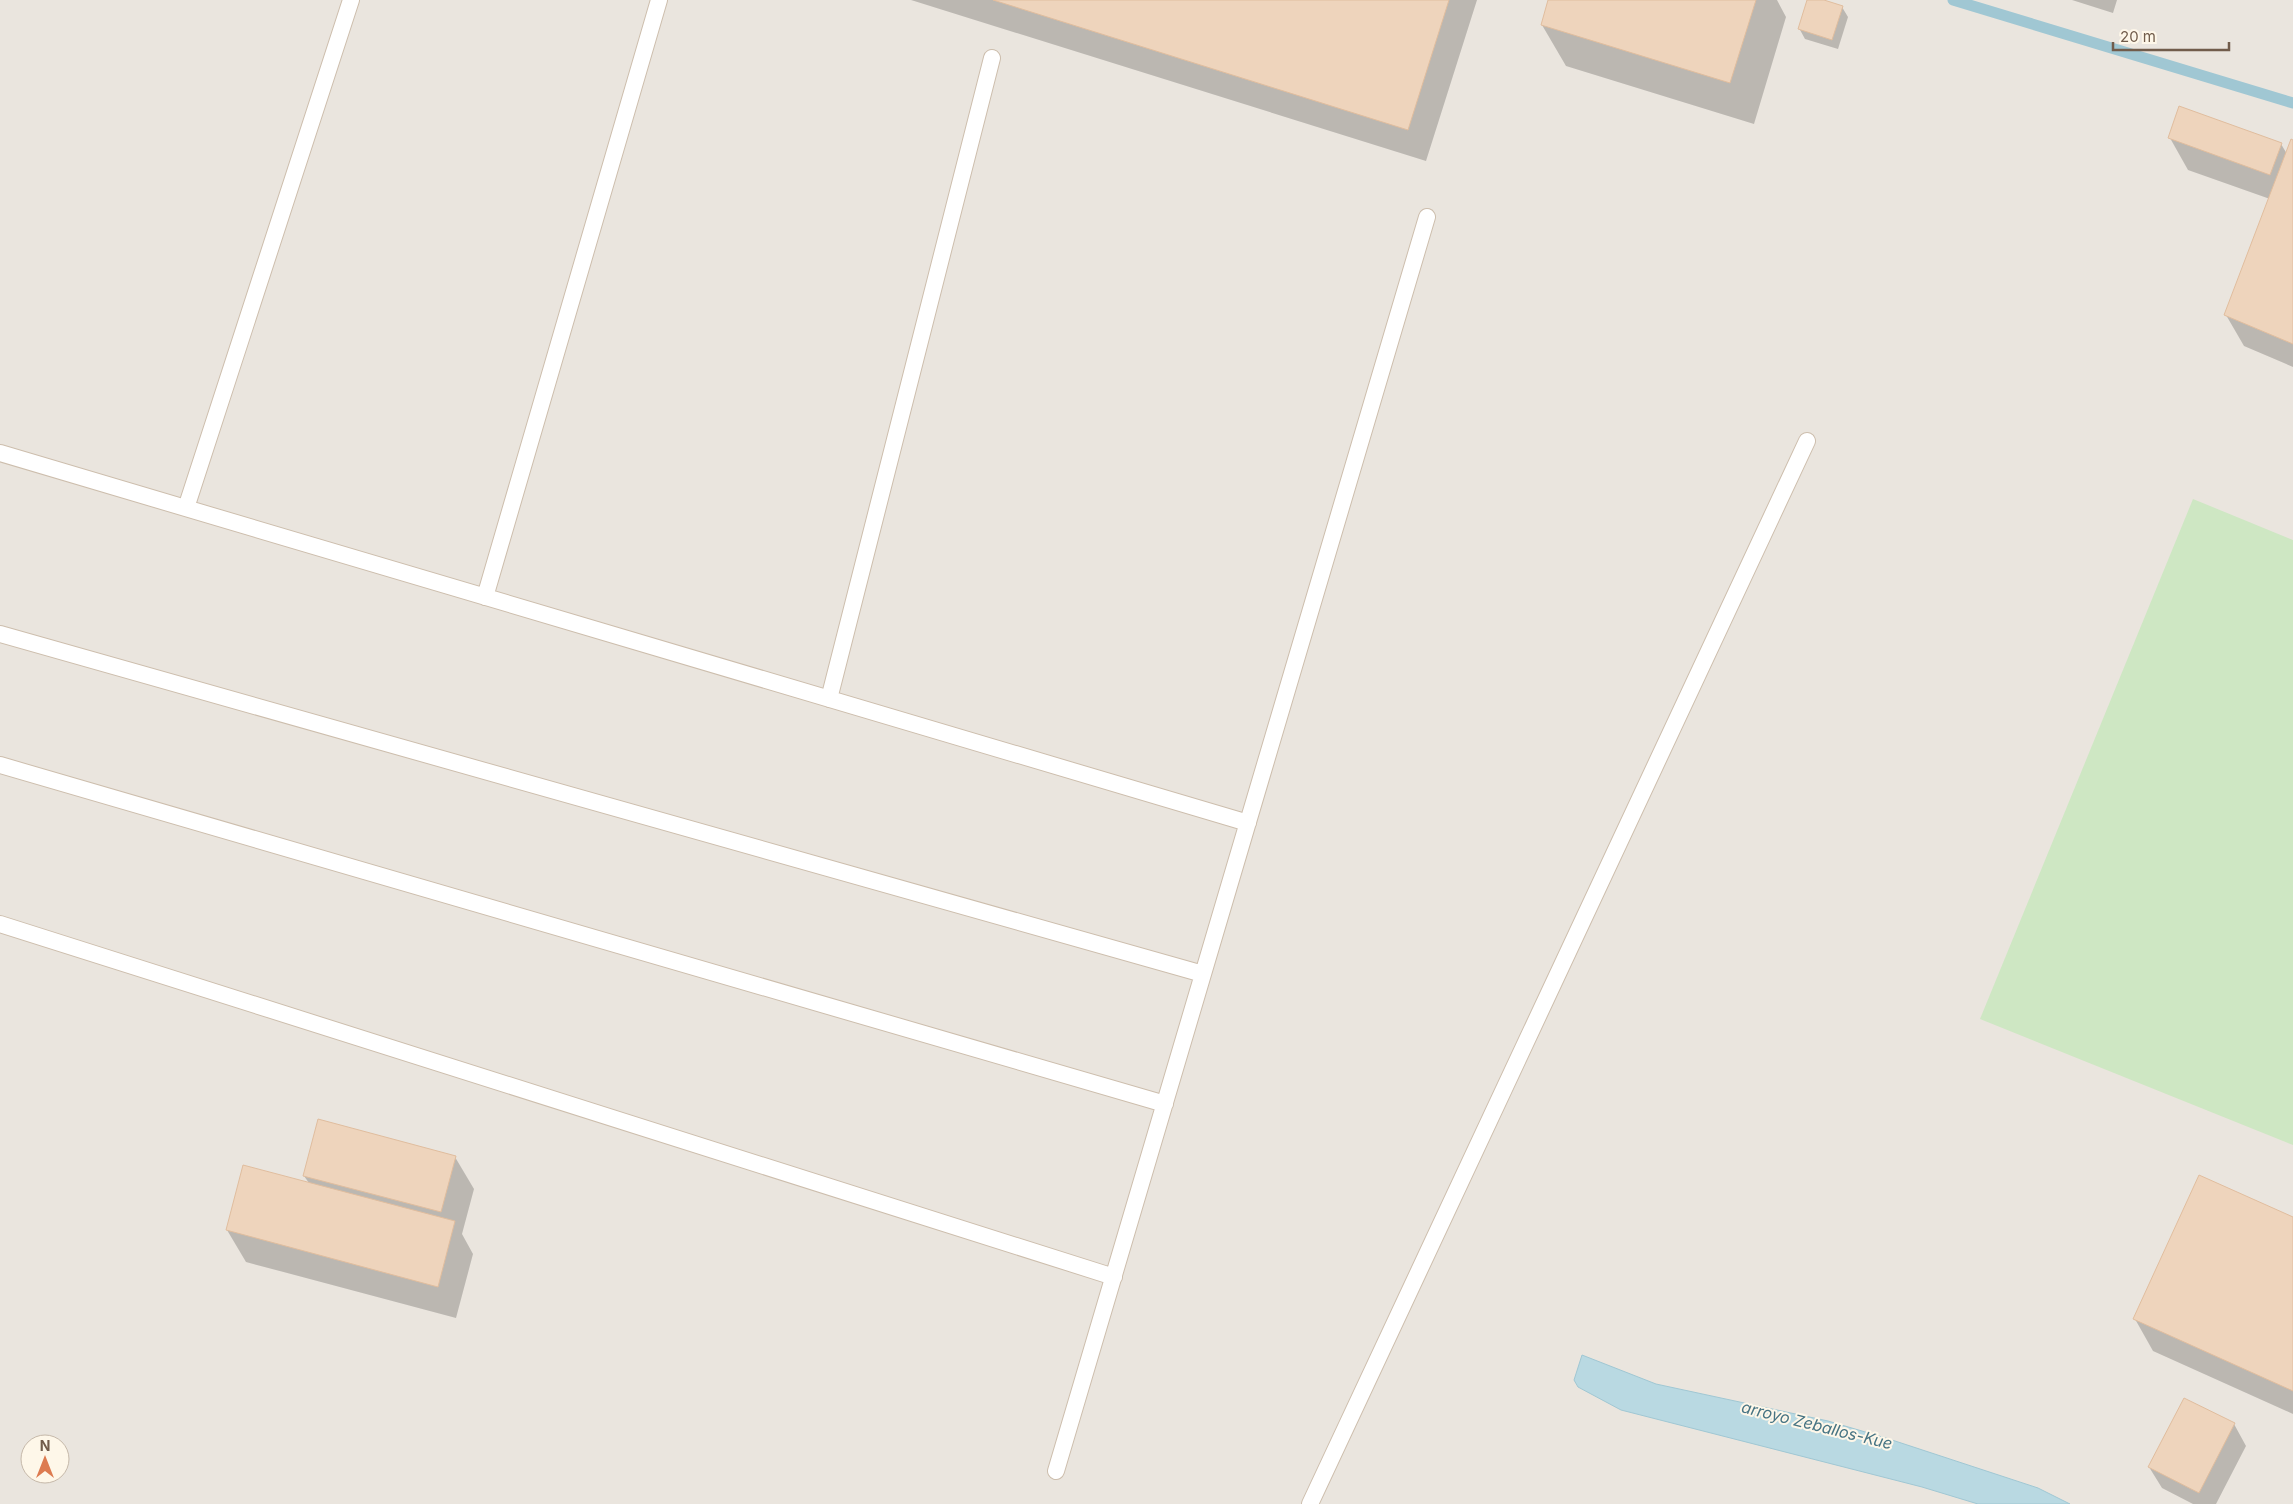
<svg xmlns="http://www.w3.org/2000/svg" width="2293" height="1504" font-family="Inter,sans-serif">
<rect width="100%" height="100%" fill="#faf3e3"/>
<!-- industrial -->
<path fill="#eae5de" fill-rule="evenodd" d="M0,0H2293V1504H0ZM30,1444H60V1474H30Z"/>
<!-- green -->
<path fill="#cee7c3" d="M2193,499L2293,540V1145L1980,1019Z"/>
<!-- water -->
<path fill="#b9d9e2" stroke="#a0c7d3" d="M1582,1355L1656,1384L1828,1421L1889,1439L2038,1488L2070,1504H1978L1922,1487L1621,1410L1578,1387L1574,1380Z"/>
<!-- shadow -->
<path fill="#0003" d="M911,0H1477L1426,161Z
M1550,0H1777L1786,17L1754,124L1566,66L1542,25Z
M1808,0H1820L1842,7L1848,17L1838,49L1805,39L1799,28Z
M2072,0H2117L2113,13Z
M2170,138L2281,144L2287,154L2293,141V367L2244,346L2226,315L2270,199L2188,170Z
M455,1157L474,1189L462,1234L473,1254L456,1318L246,1262L227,1230L309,1183L304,1176Z
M2293,1219V1414L2153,1351L2135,1319Z
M2234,1424L2246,1446L2216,1504H2193L2162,1488L2149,1467Z"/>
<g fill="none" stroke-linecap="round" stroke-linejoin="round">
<!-- stream -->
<path stroke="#a0c7d3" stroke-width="11" d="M1953,0L2293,103"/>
</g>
<!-- building -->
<path fill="#eed4bc" stroke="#e0bd9e" d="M993,0H1449L1408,130Z
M1548,0H1756L1730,83L1541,25Z
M1807,0H1824L1843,6L1832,40L1798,29Z
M2179,106L2282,143L2270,175L2168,138Z
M2291,139L2293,140V344L2224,315Z
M318,1119L456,1156L441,1212L303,1176Z
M243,1165L455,1221L438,1287L226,1230Z
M2199,1175L2293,1217V1391L2133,1319Z
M2184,1398L2235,1423L2199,1493L2148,1467Z"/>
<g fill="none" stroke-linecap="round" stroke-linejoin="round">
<defs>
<path id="service" d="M0,453L1248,823
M186,508L351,0
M485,597L659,0
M0,634L1203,974
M829,699L992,58
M0,765L1165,1104
M0,924L1114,1277
M1056,1471L1427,217
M1310,1504L1807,441"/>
</defs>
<!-- service casing -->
<use href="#service" stroke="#cdbead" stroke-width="18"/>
<!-- service -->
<use href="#service" stroke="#fff" stroke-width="16"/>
</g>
<g text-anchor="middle" stroke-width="4" stroke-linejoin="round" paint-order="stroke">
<!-- water labels -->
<g font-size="16" font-style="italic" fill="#477483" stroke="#fef7e9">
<text transform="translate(1817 1425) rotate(14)" y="6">arroyo Zeballos-Kue</text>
</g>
</g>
<!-- north arrow -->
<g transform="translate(45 1459)"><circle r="24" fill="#fef7e9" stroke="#c6b9aa"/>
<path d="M0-4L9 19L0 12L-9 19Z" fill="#dd7b50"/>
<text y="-8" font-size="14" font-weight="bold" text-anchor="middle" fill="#715c4b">N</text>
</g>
<!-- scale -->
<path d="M2113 42v8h116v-8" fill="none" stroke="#715c4b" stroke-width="2.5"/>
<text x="2120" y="42" font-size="15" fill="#715c4b" stroke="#fef7e9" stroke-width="4" paint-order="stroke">20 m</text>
</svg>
